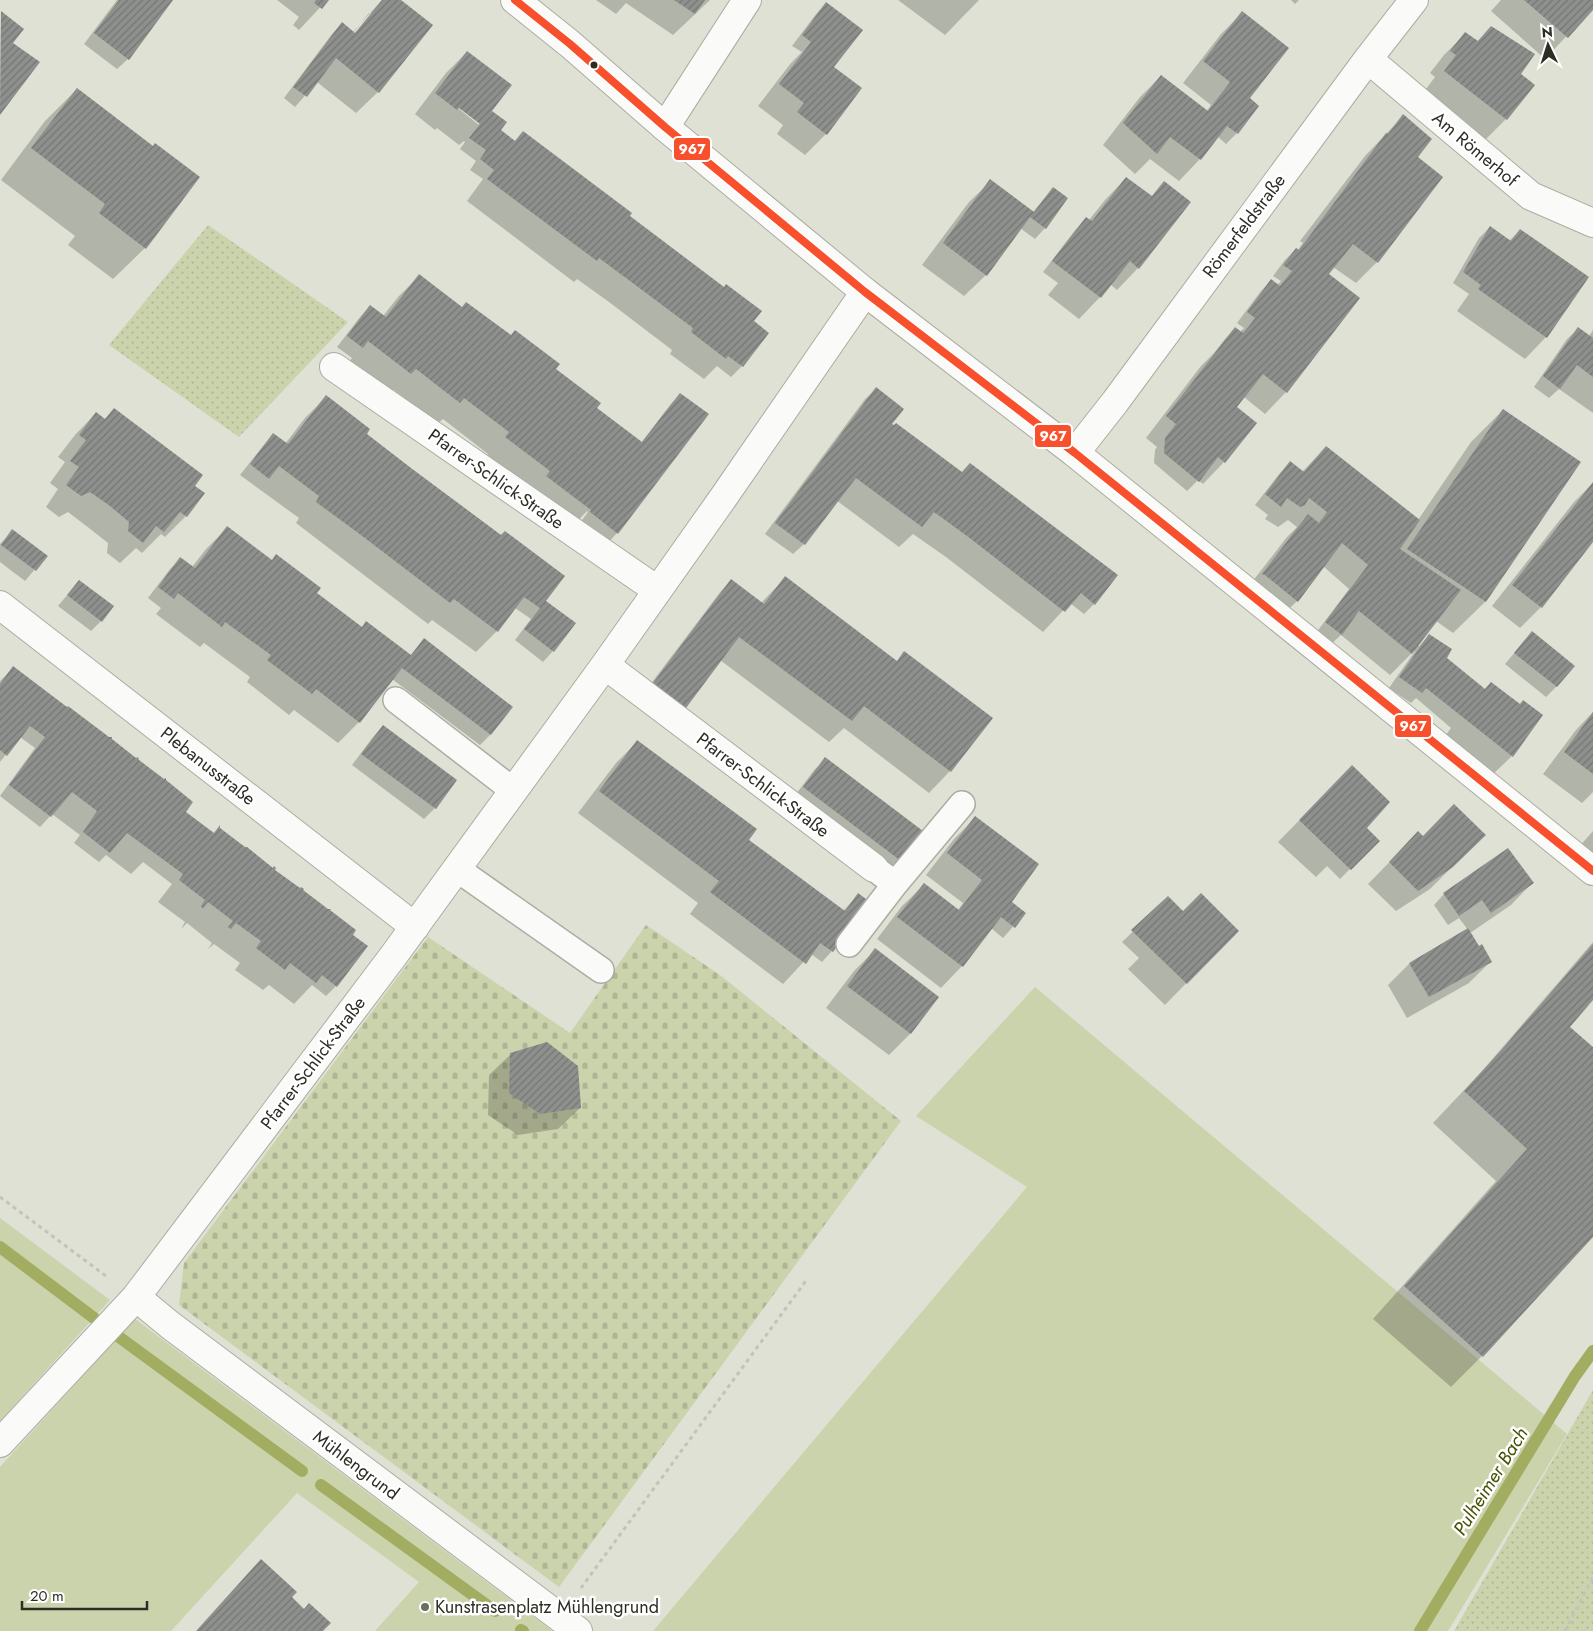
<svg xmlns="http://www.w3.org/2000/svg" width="1593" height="1631" font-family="Jost,sans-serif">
<defs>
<pattern id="cemetery-stones" width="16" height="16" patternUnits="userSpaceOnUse" patternTransform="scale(1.25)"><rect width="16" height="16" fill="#cbd3ac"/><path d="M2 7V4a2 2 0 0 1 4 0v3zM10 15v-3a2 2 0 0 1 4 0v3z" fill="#aeb594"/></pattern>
<pattern id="park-dots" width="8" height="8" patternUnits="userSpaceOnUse" patternTransform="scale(1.25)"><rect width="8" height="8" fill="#cbd3ac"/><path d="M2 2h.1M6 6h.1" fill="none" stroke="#aeb594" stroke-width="1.8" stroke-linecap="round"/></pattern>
<pattern id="building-hatch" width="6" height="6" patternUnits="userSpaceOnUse" patternTransform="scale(1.25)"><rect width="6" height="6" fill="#8e908e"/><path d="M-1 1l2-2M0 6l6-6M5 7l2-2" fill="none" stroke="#747674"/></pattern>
</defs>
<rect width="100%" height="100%" fill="#dee1d3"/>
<!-- green -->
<path fill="#cbd3ac" d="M1035,987L1567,1434L1448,1631H653L1027,1187L916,1116Z
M0,1218L110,1300L0,1421Z
M135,1319L552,1631H375L419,1582L297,1493L171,1631H0V1467Z"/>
<!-- cemetery -->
<path fill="url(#cemetery-stones)" d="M646,925L720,975L901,1121L559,1587L179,1305L184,1263L428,937L570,1033Z"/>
<!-- park -->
<path fill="url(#park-dots)" d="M208,225L348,322L239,437L109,345Z
M1593,1390V1631H1454Z"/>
<!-- shadow -->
<path fill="#0003" fill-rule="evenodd" d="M117,0H171L128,59L117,69L84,44Z
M277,0H327L299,30L293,25L299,17Z
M382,0H399L431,25L378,92L356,113L317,82L295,107L284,98L332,34L342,23L353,32ZM369,13H373L352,39L350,37Z
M596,0H710L673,35L626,3L616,14Z
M898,0H979L945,35Z
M1291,0H1299L1295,4Z
M1501,0H1593V8L1545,59L1491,11Z
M826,3L833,68L826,134L805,155L777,134L783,125L758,106L791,63L802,52L792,46L816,14Z
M1,13L12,43L38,63L0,113Z
M1242,13L1248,98L1258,106L1237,133L1226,144L1218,137L1200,159L1179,181L1150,159L1135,174L1103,145L1140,97L1161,76L1206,112L1211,105L1183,83L1221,34Z
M1491,27L1519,74L1506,119L1485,140L1423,93L1435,77L1430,73L1444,55L1466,33L1477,42Z
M467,52L500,131L514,142L523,133L628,216L749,326L768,333L742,366L731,377L717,366L704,379L670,354L672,350L609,302L577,279L574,282L467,201L483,179L470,170L476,161L460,149L465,142L464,141L459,145L437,128L435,130L415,114L446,73ZM455,103L479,122V125L454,105Z
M77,89L153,147L145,248L113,279L68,245L75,236L1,180L45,121Z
M1403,116L1416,157L1377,262L1356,283L1333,267L1327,274L1359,298L1286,392L1265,414L1244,397L1235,407L1255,423L1224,462L1203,484L1198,480L1187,491L1154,463L1155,450L1157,447L1146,438L1201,366L1214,353L1225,339L1235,328L1240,332L1244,328L1237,323L1261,291L1271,281L1277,285L1281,281L1273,276L1285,260L1296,249L1297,251L1303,243L1300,241L1365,156Z
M1126,178L1151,197L1164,183L1138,268L1117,290L1110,284L1100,297L1079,319L1048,295L1058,283L1043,272L1076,229L1086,219L1089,220L1105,200Z
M991,181L1033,212L1053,188L1045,228L1035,239L1020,228L986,275L964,296L922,265L969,202Z
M1490,227L1509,241L1520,230L1546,337L1525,359L1457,311L1469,294L1453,283L1479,238Z
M419,276L462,308L555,369L595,408L641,443L670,405L680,394L617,533L607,544L580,523L588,512L587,511L569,530L485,459L488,454L443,419L438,423L394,390L389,395L348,363L352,358L337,347L360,317L370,306L383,316L398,297Z
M1578,329L1589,336L1593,330V413L1559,389L1549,398L1534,387L1567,339Z
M876,389L891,424L961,473L1094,604L1084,614L1070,603L1043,632L946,557L913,534L899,547L836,500L804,544L793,554L765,534L865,399Z
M326,397L544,601L574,623L553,651L543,662L515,640L531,619L515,608L497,631L476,652L432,620L428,624L296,523L299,518L240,475L263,446L274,435L285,444L305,418Z
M114,410L193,487L186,516L165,537L161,534L142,553L136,548L120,563L107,553L108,543L89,528L68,512L59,517L46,507L58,489L50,483L65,462L58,457L75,435L96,413L104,420Z
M1503,410L1580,462L1485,602L1453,633L1436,621L1417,645L1419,646L1429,635L1445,658L1484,690L1491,683L1512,756L1490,777L1442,740L1451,728L1416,698L1411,703L1389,688L1415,651H1414L1390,675L1341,635L1331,644L1316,633L1349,589L1323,566L1297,601L1276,622L1242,595L1287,537L1297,527L1288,520L1278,527L1265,519L1268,515L1255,505L1280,473L1290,462L1302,472L1326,447L1418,520L1471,442Z
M1593,483V540L1541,607L1520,628L1492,606L1574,502Z
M227,528L271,561L276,556L315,593L362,628L410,656L424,640L512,707L490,735L480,745L392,679L359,722L338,743L294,710L289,715L247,682L250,677L204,643L200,647L156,614L161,608L148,598L170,569L180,559L192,567L206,549Z
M12,531L46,556L25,581L0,562V544Z
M785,578L896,662L904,653L950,771L929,793L844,728L829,742L720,660L640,698L721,591L731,581L761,603Z
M79,581L101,621L91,631L58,606Z
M1532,632L1557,686L1546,697L1505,664Z
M13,668L179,818L336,986L326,996L312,985L294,1004L269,985L263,990L235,970L240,963L214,944L208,949L212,943L187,923L181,929L185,922L158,902L172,884L143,862L131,874L106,855L99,862L74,843L80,835L52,814L40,827L0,796L35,748L20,737L0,762V681Z
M1593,712V792L1582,803L1543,774L1576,730Z
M383,726L456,781L435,808L424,819L352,765L373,737Z
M637,742L747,840L843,911L858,895L832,951L822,962L811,954L783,984L690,914L698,903L578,813L616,763Z
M826,759L900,861L890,871L793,798L815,769Z
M1331,788L1337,855L1378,841L1340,879L1327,866L1316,877L1278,842Z
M975,818L1010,902L1025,913L1003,938L991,928L962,966L941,988L877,939L902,906L924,885L958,910L963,903L926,875L954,839Z
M1593,831V877L1570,857Z
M1418,833L1452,867L1430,889L1396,911L1368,884Z
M1532,883L1511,905L1470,933L1478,947L1491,961L1469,983L1407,1018L1388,985L1409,964L1468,930L1459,918L1448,925L1434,905L1444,894Z
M1168,898L1182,911L1237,931L1165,1005L1128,969L1139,958L1122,942Z
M1593,942V998L1568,1027L1593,1049V1235L1482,1356L1451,1387L1373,1319L1496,1181L1433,1123L1483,1070Z
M875,950L937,997L910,1034L889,1055L826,1008L854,971Z
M511,1054L580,1108L558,1129L518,1135L488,1115L489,1075Z"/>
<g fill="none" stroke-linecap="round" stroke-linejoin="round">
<!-- stream -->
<path stroke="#a2ad61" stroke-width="12" d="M0,1247L94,1318
M119,1337L302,1471
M321,1485L495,1611
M521,1630L523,1631
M1420,1631L1575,1376L1593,1351"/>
</g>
<!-- building -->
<path fill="url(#building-hatch)" d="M119,0H173L129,60L94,33Z
M316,0H329L322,9L314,3Z
M382,0H401L433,25L379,93L336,58L307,97L293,87L342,22L355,33Z
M674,0H705L695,14Z
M1524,0H1593V10L1568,38Z
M826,2L863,30L834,67L862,88L827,135L797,112L804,103L779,84L811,42L802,35Z
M1,11L24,29L13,43L40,62L0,115Z
M1242,11L1289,48L1250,98L1259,106L1238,134L1227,126L1201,160L1170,137L1157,154L1123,123L1161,75L1208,111L1230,82L1203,61Z
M1491,26L1535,54L1521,74L1535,85L1507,120L1444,71L1456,55L1450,51L1465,32L1478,41Z
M467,51L512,85L492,111L507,122L501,130L515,141L523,131L632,213L630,216L724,287L726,284L762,311L754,321L769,333L743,367L728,356L726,359L691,332L693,328L630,281L599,258L597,261L487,179L494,170L480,159L486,150L469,138L480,124L459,108L457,110L435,93Z
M77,88L153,146L155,143L200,177L146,249L99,213L105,204L31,148Z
M1403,114L1432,139L1418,157L1443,177L1378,263L1353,244L1329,274L1360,298L1287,393L1263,374L1237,407L1257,423L1225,463L1218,457L1199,482L1164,453L1165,438L1176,424L1166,416L1235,327L1243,333L1249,326L1255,318L1247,312L1271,279L1280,286L1292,271L1283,265L1296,248L1299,250L1386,133L1388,134Z
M1126,177L1152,196L1164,181L1191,202L1139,269L1130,261L1101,298L1052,261L1086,217L1092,221Z
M990,179L1034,212L1053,187L1068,198L1046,229L1030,217L987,276L943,243Z
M1490,226L1511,241L1520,229L1589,277L1547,338L1478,289L1481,285L1463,272Z
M419,274L462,307L466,302L511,335L515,330L560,364L556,369L601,403L597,408L642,442L680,393L709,414L618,534L590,512L591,510L546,476L550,471L505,437L509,432L464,398L460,403L416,369L411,374L368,341L363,348L347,336L370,305L386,317Z
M1578,327L1593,338V377L1577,365L1560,389L1543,376Z
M876,387L904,409L892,424L894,425L896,423L962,472L970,463L1118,575L1095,605L1081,593L1065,612L967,536L934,512L922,527L856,478L805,545L775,523Z
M326,395L370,429L367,434L411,468L501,535L505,531L565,576L546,601L576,623L554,652L524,629L540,608L524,597L498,632L454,599L450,603L361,535L316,502L319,496L279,466L269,479L250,464L273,433L288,444Z
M114,408L203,475L195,486L205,493L187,517L180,512L164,532L156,526L143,543L128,531L129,522L110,506L90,492L81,496L66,485L79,467L70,461L86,440L79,435L96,412L105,419Z
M1503,409L1581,462L1486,602L1407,549Z
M1326,446L1420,520L1400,549L1461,590L1412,654L1359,611L1342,635L1325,622L1368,565L1342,543L1298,602L1265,575L1262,574L1308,514L1319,523L1327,512L1309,498L1305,505L1300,507L1287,498L1281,507L1265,494L1290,461L1304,472Z
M1593,482V542L1542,608L1512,585Z
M227,526L272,560L276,554L321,588L317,593L362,627L366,621L411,655L424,638L513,707L491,735L402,668L360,723L316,689L312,694L267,660L271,655L225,622L222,627L178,593L174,599L158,587L180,557L195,568Z
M12,529L48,556L36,571L1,545Z
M785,576L897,661L904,651L993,718L951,772L864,706L852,721L739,637L683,712L650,687L731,579L764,604Z
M79,580L114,606L102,622L67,595Z
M1532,631L1575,666L1557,687L1514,653Z
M1429,634L1452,649L1447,658L1485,689L1491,682L1520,704L1523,700L1543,715L1513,757L1426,688L1422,693L1399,677Z
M13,666L67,707L68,706L109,737H112V739L136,758L138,757L139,760L164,779L166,778V780L193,802L186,812L214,833L220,825V828L245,847H247L273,868L274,866L276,868L275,870L300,888L301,887L304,889L303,890L328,909H331L330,910L356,930L353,935L368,946L337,987L322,975L316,983L290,963L285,970L256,948L261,941L236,923L231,929L229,928L228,927L233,921L208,902L203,908H202L201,906L205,900L179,880L183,874L127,833L110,853L83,832L97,811L72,792L51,817L9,785L45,737L30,726L7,756L0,750V684Z
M1593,712V774L1564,752Z
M383,725L457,780L436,809L361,754Z
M637,740L757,829L749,840L845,911L858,893L870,902L833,952L820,943L806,964L710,892L719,881L599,791Z
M825,757L923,831L901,861L803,787Z
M1352,765L1390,802L1367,828L1380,841L1351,870L1299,820Z
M1454,804L1486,835L1453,867L1418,891L1389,862L1418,831L1423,836Z
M975,816L1039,864L1012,902L1026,913L1015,928L1001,917L963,967L897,917L924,883L959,910L982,880L947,853Z
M1508,848L1534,883L1491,913L1482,900L1459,916L1443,893Z
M1201,893L1239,931L1187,984L1131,930L1168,896L1183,911Z
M1468,928L1479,946L1482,944L1492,962L1429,997L1409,963Z
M1593,944V1000L1570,1027L1593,1047V1237L1483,1357L1404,1286L1527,1149L1464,1091L1504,1047Z
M875,948L939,997L911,1034L847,986Z
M547,1042L578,1066L581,1108L540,1114L509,1093L510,1053Z
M261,1559L297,1592L292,1597L304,1609L309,1603L331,1623L323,1631H196Z"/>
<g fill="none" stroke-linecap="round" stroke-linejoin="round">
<defs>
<path id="service" d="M396,700L514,791
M874,868L895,884L962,804
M457,869L601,970
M849,944L895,884"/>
<path id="minor" d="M1368,59L1531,196L1593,223
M665,127L747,0
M334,367L657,590
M1075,453L1115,402L1368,59L1414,0
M0,605L415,927
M605,665L874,868
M136,1297L170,1325L578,1631
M0,1443L136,1297L394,955L605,665L723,498L865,292"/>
<path id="tertiary" d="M515,0L570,44L665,127L865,292L1075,453L1593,871"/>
</defs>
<!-- service casing -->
<use href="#service" stroke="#abada3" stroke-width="28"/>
<!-- minor casing -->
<use href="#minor" stroke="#abada3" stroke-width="30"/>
<!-- tertiary casing -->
<use href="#tertiary" stroke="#abada3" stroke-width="30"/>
<!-- path -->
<path stroke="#c2c2be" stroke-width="3" stroke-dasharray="4 4" stroke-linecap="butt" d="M0,1197L106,1276
M581,1588L808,1278
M1565,1631L1593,1577"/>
<!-- service -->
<use href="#service" stroke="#fafaf8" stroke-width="25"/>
<!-- minor -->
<use href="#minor" stroke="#fafaf8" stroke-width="28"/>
<!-- tertiary -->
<use href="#tertiary" stroke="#fafaf8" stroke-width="28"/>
<defs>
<path id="bus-1" d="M515,0L570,44L665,127L865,292L1075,453L1593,871"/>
</defs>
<!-- bus-1 casing -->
<use href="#bus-1" stroke="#fff" stroke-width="11"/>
<!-- bus-1 -->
<use href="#bus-1" stroke="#f8502d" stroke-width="8"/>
</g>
<!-- markers -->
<circle fill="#2c2e24" stroke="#fff" stroke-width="2" cx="594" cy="65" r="4.5"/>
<circle fill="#6a6d61" stroke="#fff" stroke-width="2" cx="425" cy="1607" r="5"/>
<g text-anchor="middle" stroke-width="5" stroke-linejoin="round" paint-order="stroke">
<!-- street labels -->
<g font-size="18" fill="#2c2e24" stroke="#fff">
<text transform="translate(1475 149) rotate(40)" y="6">Am Römerhof</text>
<text transform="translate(1244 226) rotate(-53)" y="6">Römerfeldstraße</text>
<text transform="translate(496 479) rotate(35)" y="6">Pfarrer-Schlick-Straße</text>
<text transform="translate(208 766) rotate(38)" y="6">Plebanusstraße</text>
<text transform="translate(763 785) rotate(37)" y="6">Pfarrer-Schlick-Straße</text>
<text transform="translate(313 1063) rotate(-53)" y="6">Pfarrer-Schlick-Straße</text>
<text transform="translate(356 1465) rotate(37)" y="6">Mühlengrund</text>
</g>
<!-- poi labels -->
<g font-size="18" fill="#2c2e24" stroke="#fff" text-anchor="start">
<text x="435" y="1613">Kunstrasenplatz Mühlengrund</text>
</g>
<!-- water labels -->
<g font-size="19" font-style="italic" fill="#485102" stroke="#fff">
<text transform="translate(1490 1481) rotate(-58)" y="7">Pulheimer Bach</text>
</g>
</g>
<g stroke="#fff" stroke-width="2">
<rect x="673" y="137" width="38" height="24" rx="5" fill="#f8502d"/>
<rect x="1034" y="424" width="38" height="24" rx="5" fill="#f8502d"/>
<rect x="1394" y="714" width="38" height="24" rx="5" fill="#f8502d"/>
</g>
<g font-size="14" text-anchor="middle" font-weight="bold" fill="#fff">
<text x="692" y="154">967</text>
<text x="1053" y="441">967</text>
<text x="1413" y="731">967</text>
</g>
<!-- north arrow -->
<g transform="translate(1548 45) rotate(356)" stroke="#ffffff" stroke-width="4" paint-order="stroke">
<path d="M0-4L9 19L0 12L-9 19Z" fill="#2c2e24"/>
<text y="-8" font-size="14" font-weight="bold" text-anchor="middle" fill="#2c2e24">N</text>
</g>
<!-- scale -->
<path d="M22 1601v8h125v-8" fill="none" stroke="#2c2e24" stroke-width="2.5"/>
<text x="30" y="1601" font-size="15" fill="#2c2e24" stroke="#ffffff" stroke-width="4" paint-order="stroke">20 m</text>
</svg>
